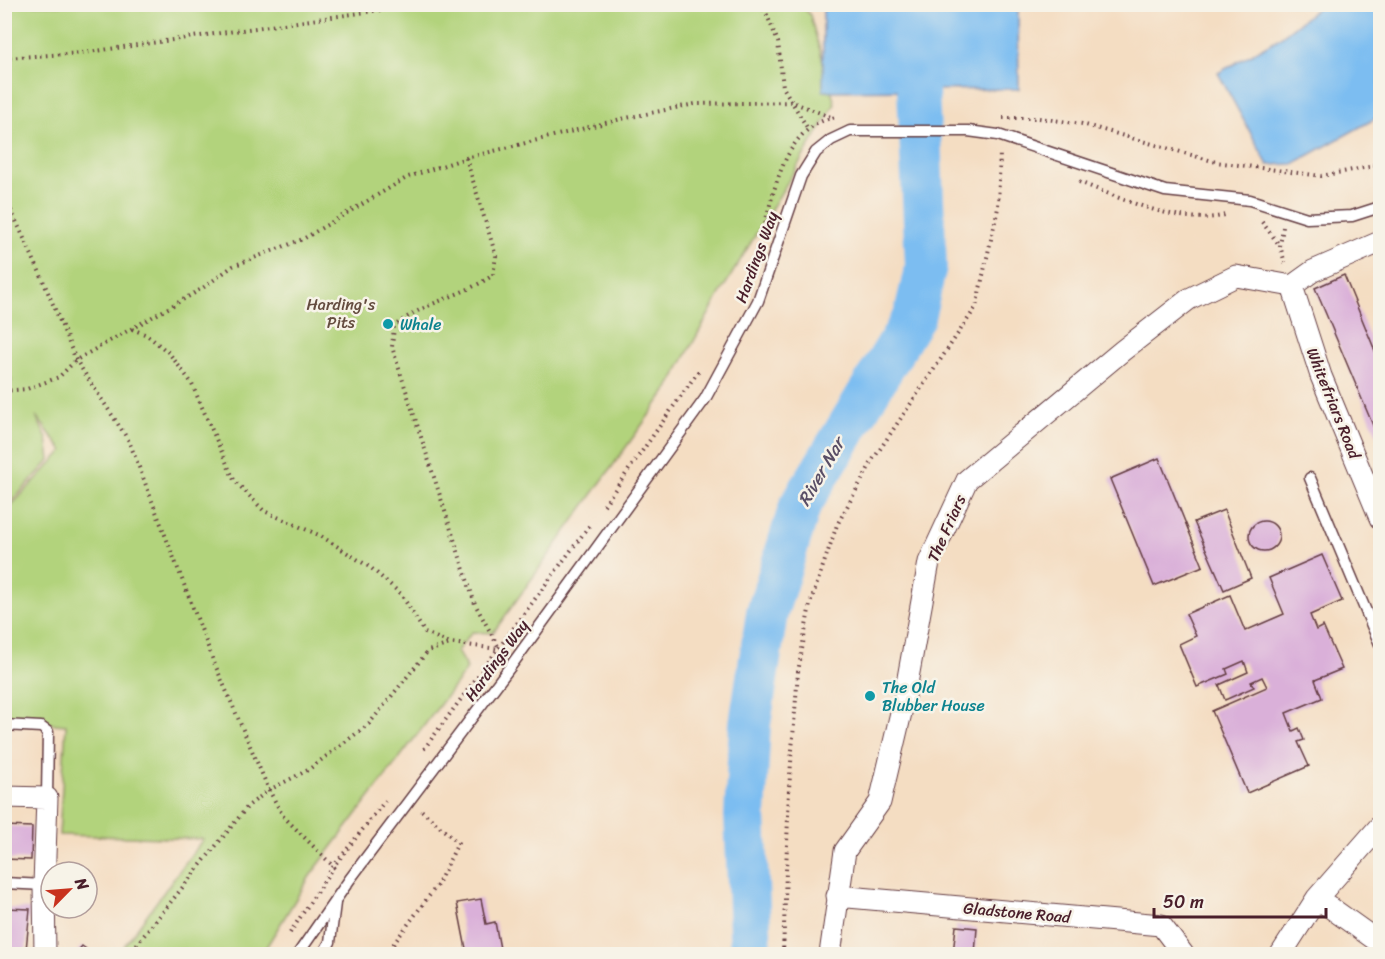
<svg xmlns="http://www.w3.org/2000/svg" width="1385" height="959" font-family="Sriracha,sans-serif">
<rect width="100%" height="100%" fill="#f7f3e8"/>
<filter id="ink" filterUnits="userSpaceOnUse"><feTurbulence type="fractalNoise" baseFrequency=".0167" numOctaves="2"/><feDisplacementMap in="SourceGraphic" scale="12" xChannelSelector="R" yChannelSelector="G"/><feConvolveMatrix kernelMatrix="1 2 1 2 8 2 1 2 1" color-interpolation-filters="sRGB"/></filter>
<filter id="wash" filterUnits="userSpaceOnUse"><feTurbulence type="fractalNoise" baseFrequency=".008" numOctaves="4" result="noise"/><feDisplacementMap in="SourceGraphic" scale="24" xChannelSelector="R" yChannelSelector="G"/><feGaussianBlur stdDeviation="1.35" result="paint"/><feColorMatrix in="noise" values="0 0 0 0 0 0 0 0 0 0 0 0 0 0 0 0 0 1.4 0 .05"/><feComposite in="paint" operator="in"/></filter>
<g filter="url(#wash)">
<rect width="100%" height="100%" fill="#f4ddc2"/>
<!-- green -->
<path fill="#b2d37b" stroke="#7e7953" stroke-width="1.5" d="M800,4L810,15L835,104L721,292L667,390L493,633L472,632L457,651L467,669L310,876L262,954H118L203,839L59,835L66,725L5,720V512L63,451L36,416L47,439L50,460L5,509L4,374L12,382L4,366L5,5Z"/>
<!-- water -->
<path fill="#7cbdf1" stroke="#636e8e" stroke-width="1.5" d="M1323,4L1380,5V116L1293,164L1268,165L1218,73L1278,39Z
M823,5H1018L1019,89L823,91Z"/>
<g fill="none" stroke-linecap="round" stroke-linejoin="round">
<!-- river -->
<path stroke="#7cbdf1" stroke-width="42" d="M751,954L745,815L750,724L767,613L800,506L914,317L926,266L918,90L930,4"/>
</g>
<g id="blocks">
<!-- building -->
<path fill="#dab0d9" d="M1344,275L1380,363V442L1315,288Z
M1159,458L1203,566L1154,586L1110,479Z
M1224,510L1251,578L1224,590L1194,522Z
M1249 536a15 15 0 1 1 30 0a15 15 0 1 1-30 0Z
M1322,555L1342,601L1310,615L1316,630L1323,626L1342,669L1315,680L1322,698L1286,713L1293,731L1299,728L1304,740L1298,742L1309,766L1247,793L1212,711L1267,687L1262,677L1251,682L1254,687L1225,700L1219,685L1248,672L1244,661L1226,669L1228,674L1197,687L1179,644L1196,636L1186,614L1230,595L1245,631L1284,614L1269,578Z
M4,826L32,827L31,860L4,859Z
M481,899L486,924L495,922L501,954H467L457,903Z
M5,908L30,909L26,950L5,949Z
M956,926L977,928L975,954H953Z
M82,946L93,954H75Z"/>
</g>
</g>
<g filter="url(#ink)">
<use href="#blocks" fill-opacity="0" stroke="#643c42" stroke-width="1.5"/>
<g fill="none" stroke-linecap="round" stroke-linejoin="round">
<defs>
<path id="service" d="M1310,478L1373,628L1380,626
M1373,628L1380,644
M4,725L41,727L48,732L47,798
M4,883L44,885
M298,954L350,879L513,663L705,399L758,301L801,176L816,152L831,140L850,131H968L998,135L1165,191L1250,200L1307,218L1352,216L1380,207
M323,954L330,942L335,903"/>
<path id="minor" d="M1292,286L1321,376L1380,518
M1292,286L1313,271L1380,242
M4,797L47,798L44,885L45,954
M837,896L1161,925L1183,954
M1317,898L1380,943
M830,954L845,851L880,802L904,700L929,562L967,480L1122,351L1189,299L1236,276L1292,286
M1281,954L1317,898L1380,826"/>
</defs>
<!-- service casing -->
<use href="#service" stroke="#643c42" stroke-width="13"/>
<!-- minor casing -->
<use href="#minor" stroke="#643c42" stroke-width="23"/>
<!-- path -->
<path stroke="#643c42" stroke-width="4" stroke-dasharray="1.5 4.5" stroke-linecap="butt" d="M760,4L767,15L778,42L783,87L808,129
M4,58L82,53L422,4
M1003,118H1039L1082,124L1216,162L1321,176L1369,167L1380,162
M466,158L496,256L493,275C462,297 422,302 394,327L392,347L475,604L499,648
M1079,182C1120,198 1182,227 1225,215
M4,187L11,210L40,273L76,360L129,441L213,660L269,790L283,816L335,868
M1262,222L1280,246
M765,223C776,184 787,124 837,117
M1283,227L1280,246L1285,263
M132,329L147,335L169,353L191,382L234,480L264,511L321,536L371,568L401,594L425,633L450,643L499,649
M4,391L27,389L59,377L76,360L200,290L233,266L303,239L408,177L466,158L621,119L695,104L792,102L831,117
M604,505L700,369
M424,749L589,526
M290,933L333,867L385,801
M129,954L248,806L269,790L308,770L369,724L428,651L450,644
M386,954L438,884L458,843L420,809
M783,954L789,789L798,672L810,604L837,525L874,458L976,307L998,208L1000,152"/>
<!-- service -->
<use href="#service" stroke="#fff" stroke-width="10"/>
<!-- minor -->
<use href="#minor" stroke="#fff" stroke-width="21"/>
</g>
</g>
<!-- markers -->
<g fill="#0f9aa8" stroke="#f7f3e8" stroke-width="2">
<circle cx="388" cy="324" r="6"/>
<circle cx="870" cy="696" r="6"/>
</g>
<g text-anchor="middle" stroke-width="5" stroke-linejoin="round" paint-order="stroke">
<!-- street labels -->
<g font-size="16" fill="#4a1f2b" stroke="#f7f3e8">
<text transform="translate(756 257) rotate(-70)" y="6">Hardings Way</text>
<text transform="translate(1334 403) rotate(68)" y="6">Whitefriars Road</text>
<text transform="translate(946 528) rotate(-66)" y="6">The Friars</text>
<text transform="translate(496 660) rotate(-54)" y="6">Hardings Way</text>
<text transform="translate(1017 912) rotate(5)" y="6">Gladstone Road</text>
</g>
<!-- park labels -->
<g font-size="16" fill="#644c3f" stroke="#f7f3e8">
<text x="341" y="310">Harding's<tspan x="341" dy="18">Pits</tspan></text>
</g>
<!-- culture labels -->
<g font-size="16" fill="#0d838f" stroke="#f7f3e8" text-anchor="start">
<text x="400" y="330">Whale</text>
<text x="882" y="693">The Old<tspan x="882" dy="18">Blubber House</tspan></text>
</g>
<!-- water labels -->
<g font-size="18" font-style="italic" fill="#594e66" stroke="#f7f3e8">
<text transform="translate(821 472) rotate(-60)" y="6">River Nar</text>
</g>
</g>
<!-- margin -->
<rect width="1385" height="959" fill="none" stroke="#f7f3e8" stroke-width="24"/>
<!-- north arrow -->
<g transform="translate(69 890) rotate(65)"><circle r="28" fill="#f7f3e8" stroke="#b29e9c" stroke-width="1.5"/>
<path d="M0-4.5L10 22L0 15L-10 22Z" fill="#c8321e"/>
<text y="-9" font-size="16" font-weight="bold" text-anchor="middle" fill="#4a1f2b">N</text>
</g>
<!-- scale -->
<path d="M1154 908v9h172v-9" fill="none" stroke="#4a1f2b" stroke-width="3"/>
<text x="1163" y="908" font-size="18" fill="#4a1f2b" stroke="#f7f3e8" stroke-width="4.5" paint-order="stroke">50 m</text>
</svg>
